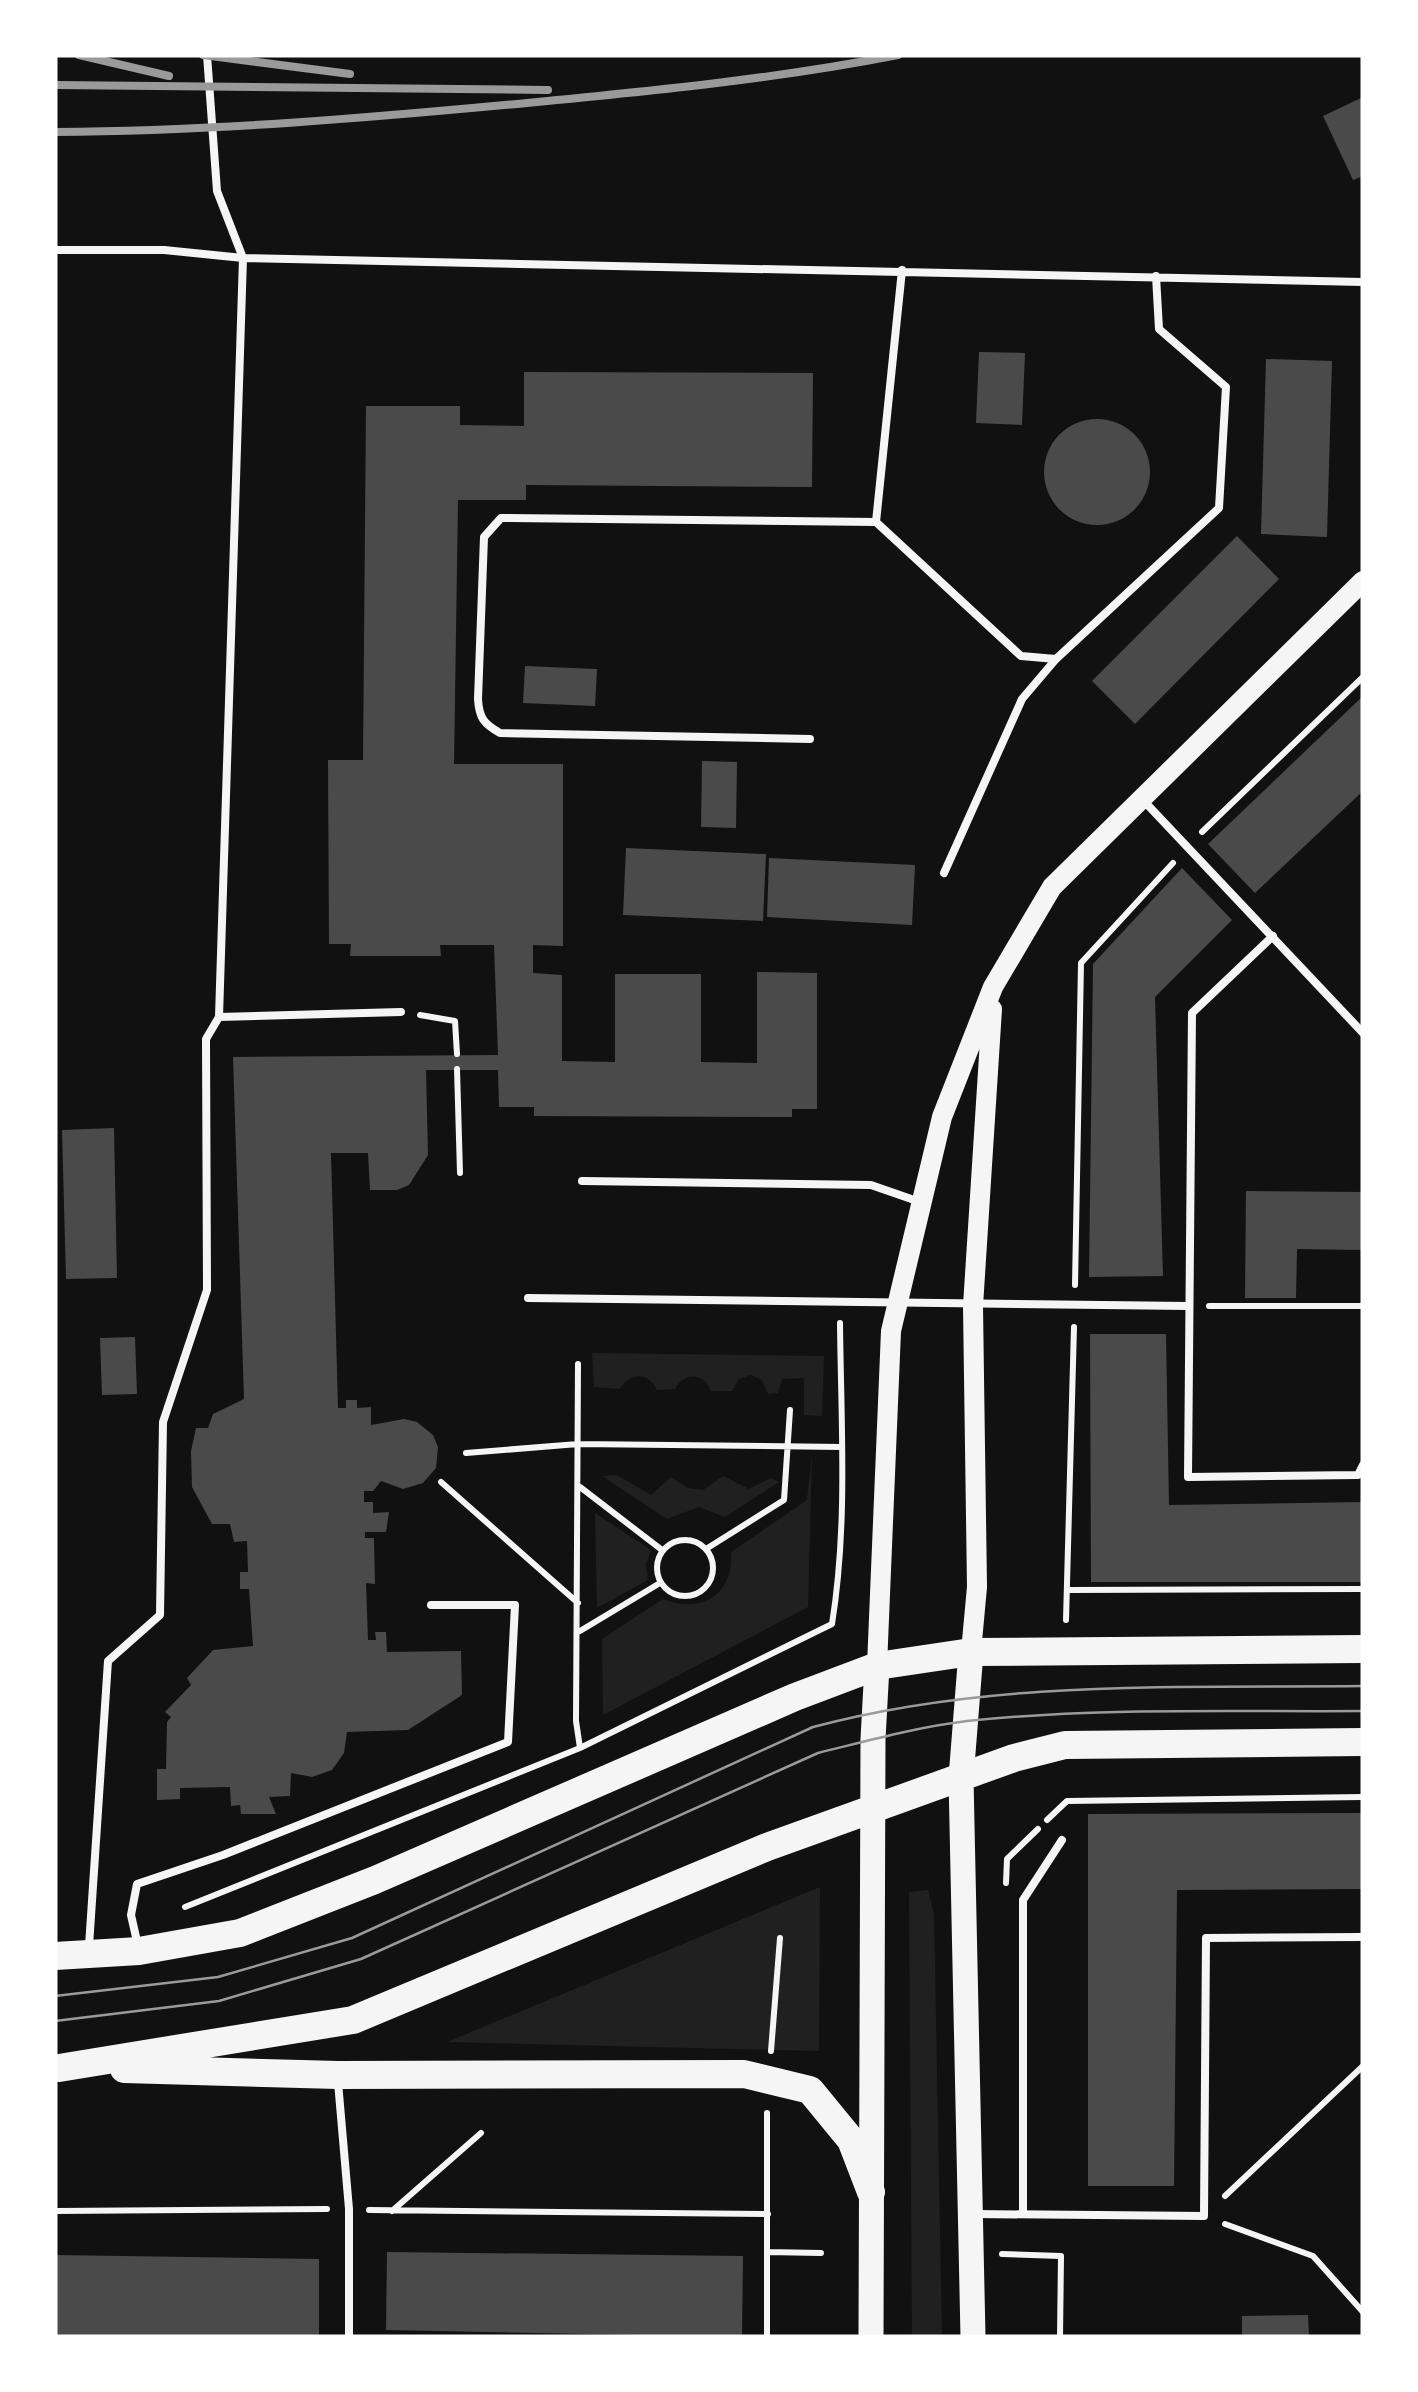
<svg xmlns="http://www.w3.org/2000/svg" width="1418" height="2392" font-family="Ubuntu,sans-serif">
<rect width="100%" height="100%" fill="#111"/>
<!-- green -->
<path fill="#202020" d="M592,1353L824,1356L822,1416L804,1415V1378L782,1379L778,1393L768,1394L762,1380L751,1375L739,1379L732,1391H711C704,1372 684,1372 675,1389L657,1390C649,1372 629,1372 620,1389L594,1387Z
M812,1454L808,1607L603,1715L602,1639L663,1599C702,1615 734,1594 731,1552L807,1500Z
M617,1475L651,1495L671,1477L688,1488L703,1490L723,1476L749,1489L771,1478L779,1482L725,1517L699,1507L667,1519L602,1476Z
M595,1513L651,1550L646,1564L648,1580L597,1608Z
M820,1887L819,2051L447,2042Z
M928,1890L934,1914L942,2337H912L909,1892Z"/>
<!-- building -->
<path fill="#4a4a4a" d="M1363,97V176L1353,180L1323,116Z
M979,352L1025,353L1022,425L976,423Z
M1266,359L1332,361L1327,537L1261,534Z
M524,372L813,373L812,487L526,485V500H458L454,764H563V946L533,945V973L562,975V1061L615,1062V974H701V1062L757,1063V972L817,973V1109H792V1117L534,1116V1107H499L498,1070H426L428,1155L409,1185L397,1190H370L368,1153H331L338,1408H346V1400H357V1408L371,1407V1425L404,1419L417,1422L433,1435L438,1447L436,1468L423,1483L403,1489L381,1481L373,1491H364V1502H373V1513L389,1512L386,1532H365V1538H374L375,1584L366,1583L368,1640H376L375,1632H386L387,1652L461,1651L462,1695L408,1730L347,1732L344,1753L332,1770L312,1777L291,1773L290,1796L269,1797L276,1814H241L240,1805L231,1806L230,1787L180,1788V1799L157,1800V1769H166L167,1722L171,1717L165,1712L191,1685L187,1678L213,1650L253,1646L249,1589H240V1572H248L247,1541L234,1542L230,1524H212L192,1487L191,1451L196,1428H208L213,1414L244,1399L233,1057L498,1055L494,945H440L441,956H350L351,944H329L328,760H363L366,406H460V425L524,426Z
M1044 472a53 53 0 1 1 106 0a53 53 0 1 1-106 0Z
M1237,536L1279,579L1135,724L1092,681Z
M525,666L597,669L595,706L523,703Z
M1363,696V791L1255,893L1208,844Z
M702,761L737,762L736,828L701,827Z
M626,848L766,854L763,921L623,915Z
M769,858L915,865L912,925L767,917Z
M1182,868L1232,920L1155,997L1163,1276L1089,1277L1093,964Z
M114,1128L117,1278L66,1279L62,1130Z
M1246,1191L1363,1192V1250L1297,1249L1296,1298H1245Z
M1090,1334H1166L1169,1505L1363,1502V1582H1091Z
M135,1337L137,1394L102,1395L100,1338Z
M1363,1813V1889L1177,1890L1174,2186H1088V1814Z
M387,2252L743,2256L742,2337L386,2330Z
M55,2255L319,2259V2337L55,2335Z
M1308,2315L1309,2337H1242V2316Z"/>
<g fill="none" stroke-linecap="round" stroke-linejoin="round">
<!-- path -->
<path stroke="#f5f5f5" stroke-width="6" d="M1202,832L1363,677
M420,1015L455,1021L457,1054
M457,1069L460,1173
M1075,1285L1081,963L1173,863
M1209,1306H1363
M578,1364L576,1721L580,1748
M466,1453L578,1444L842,1447
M441,1482L578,1603
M580,1487L662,1550
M657 1568a28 28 0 1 1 56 0a28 28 0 1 1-56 0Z
M706,1549L784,1500L790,1410
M1070,1590L1363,1589
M1066,1620L1074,1327
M580,1631L660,1583
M1047,1820L1067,1801L1363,1797
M1006,1883L1007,1859L1038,1829
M185,1907L580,1748L832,1624C848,1525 841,1423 840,1323
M771,2051L780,1938
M1225,2196L1363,2066
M369,2210L768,2214
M55,2211L327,2209
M392,2211L481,2133
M1225,2224L1313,2256L1363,2312
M767,2252L821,2253
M1002,2254L1061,2256L1060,2337
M767,2337V2113"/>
<!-- service -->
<path stroke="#f5f5f5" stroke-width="8" d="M207,55L217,191L243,258L219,1017
M55,250H164L243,258L1363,282
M902,270L876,522L1021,656L1056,659
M810,739L500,733C484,724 479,718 478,699L484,537L501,518L876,522
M1143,800L1363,1033
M944,873L1022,699L1056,659L1219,508L1226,387L1159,329L1156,276
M1273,936L1192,1013L1188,1477L1358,1475L1363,1465
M582,1181L871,1185L920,1202
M528,1298L1188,1306
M89,1946L108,1661L160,1615L163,1422L207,1290L206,1039L219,1017L401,1012
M138,1946L131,1915L137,1884L223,1855L508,1742L515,1605H431
M338,2082L349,2209V2337
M974,2214L1204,2216L1206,1938L1363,1937
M1023,2214V1900L1062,1840"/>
<!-- secondary -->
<path stroke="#f5f5f5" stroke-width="20" d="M971,1652L977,1587L973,1306L992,1009
M877,1666L891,1331L942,1117L993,987L1052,887L1363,581"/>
<!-- primary -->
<path stroke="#f5f5f5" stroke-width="25" d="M971,1652L961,1778L973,2337
M871,2337L873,1739L877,1666"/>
<!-- trunk -->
<path stroke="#f5f5f5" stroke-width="28" d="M55,1956L139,1951L240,1933L375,1880L795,1697L877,1666L971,1652L1363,1649
M59,2068L353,2020L767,1847L1014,1758L1065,1745L1363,1742
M124,2069L338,2075L744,2074L810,2090L851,2140L871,2192"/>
<!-- tram -->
<path stroke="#9a9a9a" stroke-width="2.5" d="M55,1996L218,1977L352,1938L813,1727C992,1679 1179,1688 1363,1686
M55,2021L219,2001L361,1959L818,1753C867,1741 917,1727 967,1721C1098,1707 1232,1712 1363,1711"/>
<!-- rail -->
<path stroke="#9a9a9a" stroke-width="8" d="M79,55L169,76
M203,55L350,74
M55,85L548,90
M55,132C215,131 367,118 527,103C651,91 775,79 898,55"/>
</g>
<!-- border -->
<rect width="1418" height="2392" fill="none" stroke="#ffffff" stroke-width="115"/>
</svg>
